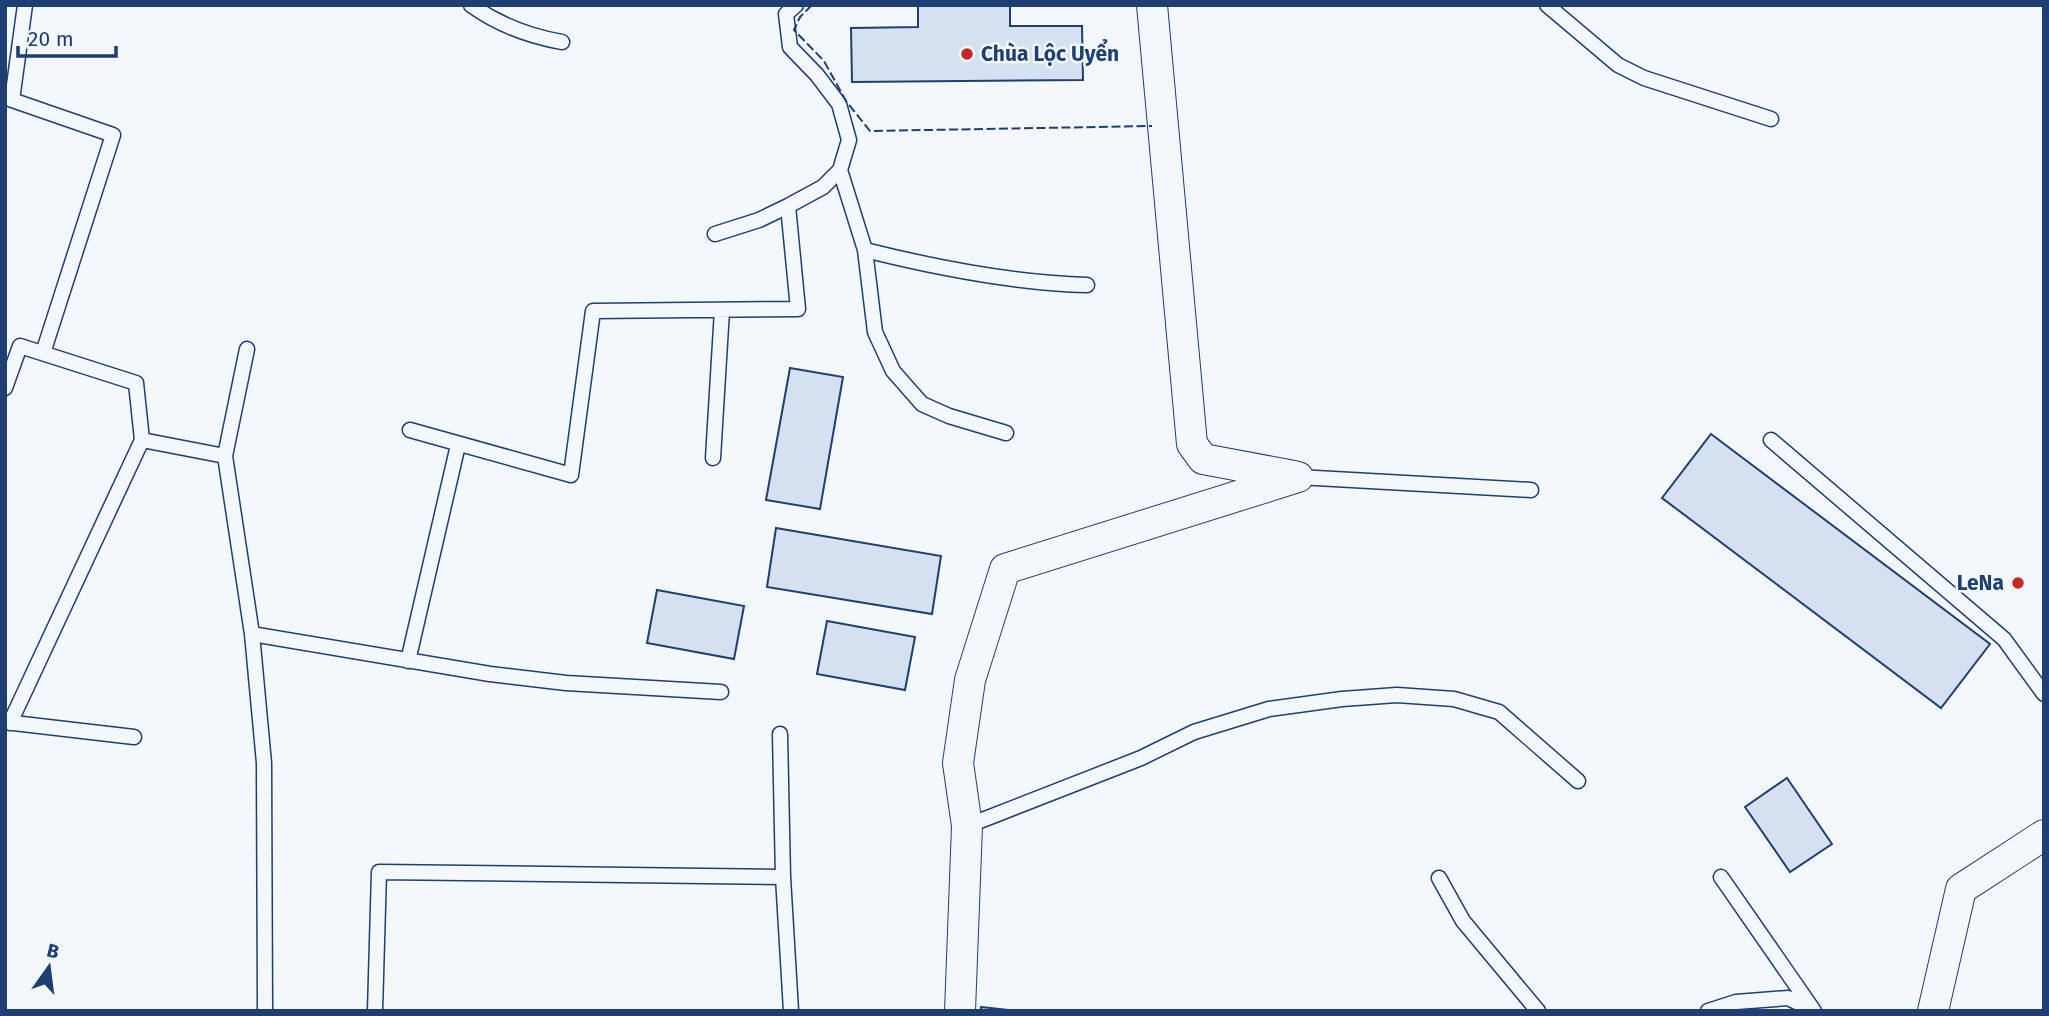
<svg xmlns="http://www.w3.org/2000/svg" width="2049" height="1016" font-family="'Fira Sans',sans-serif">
<rect width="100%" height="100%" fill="#f4f7fb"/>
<!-- building -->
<path fill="#d5e0f0" stroke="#1d3f73" stroke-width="2" d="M918,5H1010V26H1082L1083,80L852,82L851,28L918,27Z
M790,368L843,377L820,509L766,500Z
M1711,434L1990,644L1941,708L1662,498Z
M776,528L941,556L932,614L767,587Z
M657,590L744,606L734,659L647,643Z
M827,621L915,637L905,690L817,674Z
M1787,778L1832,844L1790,872L1745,807Z
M981,1007L1019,1011H981Z"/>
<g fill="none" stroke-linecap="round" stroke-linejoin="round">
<defs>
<path id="service" d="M25,5L12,100L113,135L43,353
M471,5C499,25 528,36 562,42
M1547,5L1618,65L1644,78L1771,119
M840,170L865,250L875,332L893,371L922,404L949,416L1006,433
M715,234L759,220L788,206L823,187L840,170L849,140L839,104L817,75L790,47L786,14L796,5
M865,250C937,268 1012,283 1087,285
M247,349L225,456L252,634L264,763L265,1011
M5,388L20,346L136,383L142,440L225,456
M410,430L571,475L593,311L798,309L788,206
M1771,440L2004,639L2044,694
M713,458L722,310
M1298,477L1531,490
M252,634L490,674L566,683L721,692
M408,661L458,445
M5,722L134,737
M10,723L142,440
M780,734L783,877L791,1011
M967,826L1141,758L1194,732L1269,709L1342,699L1397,695L1454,699L1499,712L1578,781
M1721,877L1814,1011
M1439,878L1463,921L1538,1011
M375,1011L379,872L783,877
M1708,1011L1736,1002L1788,998L1809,1008"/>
<path id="minor" d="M1152,5L1192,444L1203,459L1294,476
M960,1011L967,826L958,763L970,680L1005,569L1298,477
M1933,1011L1961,889L2044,835"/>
</defs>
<!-- service casing -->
<use href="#service" stroke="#1d3f73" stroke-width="17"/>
<!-- minor casing -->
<use href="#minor" stroke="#1d3f73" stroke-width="32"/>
<!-- service -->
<use href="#service" stroke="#f4f7fb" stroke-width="14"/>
<!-- minor -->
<use href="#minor" stroke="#f4f7fb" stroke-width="30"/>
<!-- fence -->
<path stroke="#1d3f73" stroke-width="2" stroke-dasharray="9 3.5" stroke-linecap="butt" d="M812,5L800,17L794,30L824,61L846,101L870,131L1152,126"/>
</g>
<!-- markers -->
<g fill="#c62828" stroke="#f4f7fb" stroke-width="2.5">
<circle cx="967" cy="54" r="7"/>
<circle cx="2018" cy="583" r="7"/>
</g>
<g text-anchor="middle" stroke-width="5" stroke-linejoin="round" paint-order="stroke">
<!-- poi labels -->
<g font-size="21" font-weight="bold" fill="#1d3f73" stroke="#f4f7fb" text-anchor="start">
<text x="981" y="61">Chùa Lộc Uyển</text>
<text x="2004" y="590" text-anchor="end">LeNa</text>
</g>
</g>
<!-- border -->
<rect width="2049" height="1016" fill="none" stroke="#1d3f73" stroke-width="14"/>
<!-- north arrow -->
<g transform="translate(49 967) rotate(14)" stroke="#f4f7fb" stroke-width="5" paint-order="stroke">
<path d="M0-5L12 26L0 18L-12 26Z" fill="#1d3f73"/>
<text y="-10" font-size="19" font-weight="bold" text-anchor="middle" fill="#1d3f73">B</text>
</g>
<!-- scale -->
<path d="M18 46v10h98v-10" fill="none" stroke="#1d3f73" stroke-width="3.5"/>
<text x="28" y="46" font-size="21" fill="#1d3f73" stroke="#f4f7fb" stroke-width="5" paint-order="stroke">20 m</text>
</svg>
